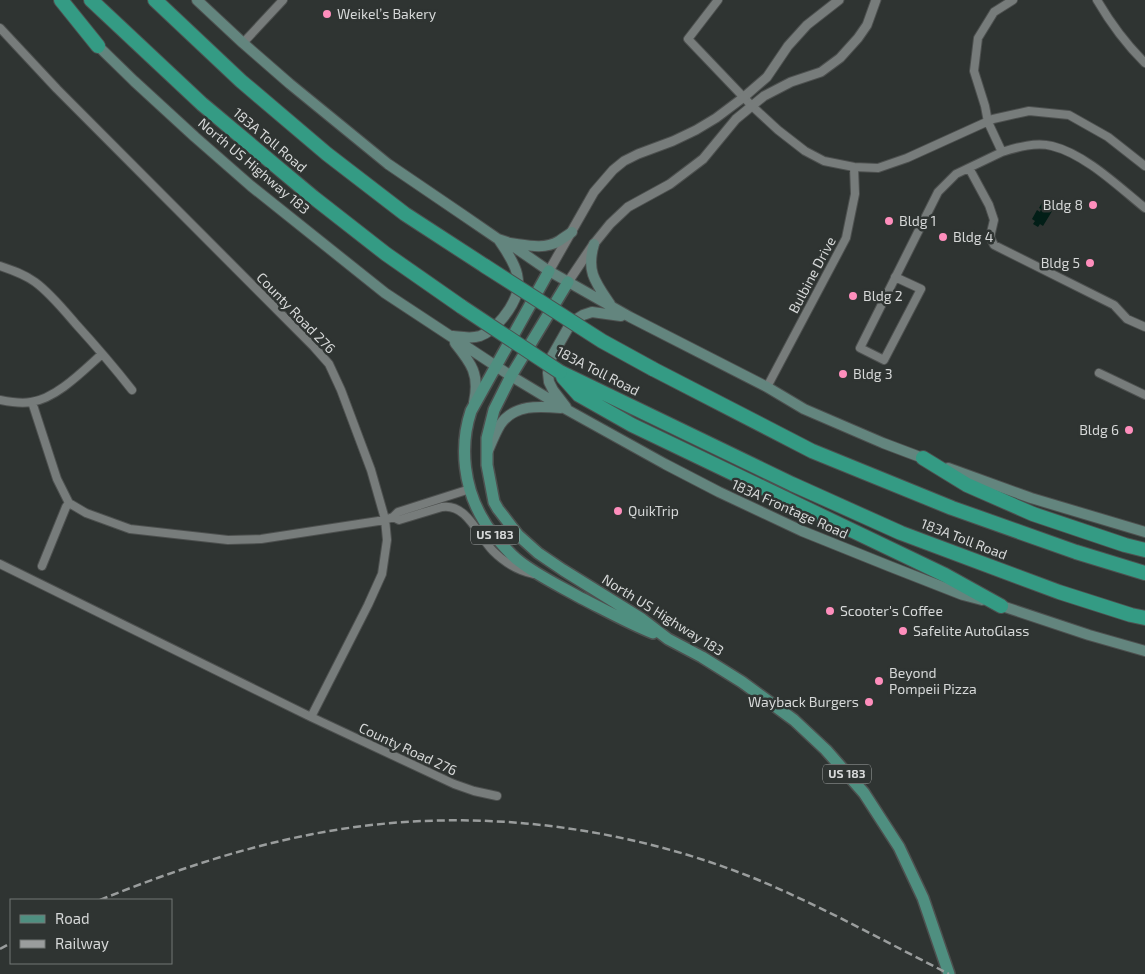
<svg xmlns="http://www.w3.org/2000/svg" width="1145" height="974" font-family="'Exo 2',sans-serif">
<rect width="100%" height="100%" fill="#2f3432"/>
<!-- water -->
<path fill="#021e17" d="M1043,201L1054,208L1043,226L1040,224L1038,227L1033,224L1035,221L1032,219L1037,210L1040,212L1041,209L1039,208Z"/>
<g fill="none" stroke-linecap="round" stroke-linejoin="round">
<defs>
<path id="minor" d="M718,0L688,39L752,106L778,130L805,151L824,161L854,167L878,168L907,158L993,119L1029,111L1069,115L1108,137L1145,166
M1097,0C1111,24 1126,44 1145,63
M0,28L57,89L314,347L329,364L341,390L371,470L385,519L387,540L382,574L368,605L311,717
M243,43L283,0
M1002,152C1018,147 1036,142 1052,146C1085,154 1119,187 1145,208
M969,168L989,205L994,220L990,237L994,245L1114,305L1127,319L1145,327
M0,266C12,270 24,274 35,282C50,293 63,309 75,323C95,345 114,367 132,390
M895,277L921,289L884,360L860,348L938,192L956,174L1002,152L988,122L985,106L974,71L978,38L994,12L1013,0
M1099,373L1145,395
M767,387L846,238L855,194L854,167
M0,400C10,402 21,404 31,402C56,399 84,370 102,354
M32,402L57,479L69,503L86,513L130,529L228,540L261,539L385,520L393,517L398,512L470,489
M393,517L399,520L442,507C467,503 478,536 493,551C504,562 519,571 534,574
M0,564L311,717L454,784L474,791L497,796
M42,566L66,507L69,503"/>
<path id="tertiary" d="M549,271L594,192L613,170L624,161L638,154L673,141L696,130L716,118L744,97L767,77L788,46L807,25L839,0
M568,282L593,245L610,224L628,207L670,184L703,159L736,119L764,96L791,82L821,72L840,58L858,38L867,25L876,0"/>
<path id="secondary" d="M197,0L243,43L290,84L388,164L463,215L498,239L507,242L549,271L630,317L767,387L804,409L883,443L928,460
M94,42L134,81L195,137L251,186L385,293L511,376L564,408L665,464L719,492L802,531L889,566L963,595L982,600
M510,243C526,245 544,250 559,241C563,238 568,235 572,232
M594,244C586,271 595,282 610,304
M453,336C462,337 471,339 480,336C496,330 512,309 517,293C519,288 518,279 517,274C514,261 506,251 499,240
M455,343C471,363 480,374 474,402
M566,407L553,390L549,382L548,373L551,358L568,328L575,320L583,315L592,312L621,316
M487,453C491,444 495,433 500,425C514,404 539,406 561,408
M948,468L1031,498L1145,532
M996,604L1089,635L1145,651"/>
<path id="primary" d="M549,271L471,411C459,447 464,489 484,521C488,529 494,535 500,542C506,549 512,556 519,561C538,576 560,586 581,598C605,610 628,623 653,633
M568,282L511,376L494,410L487,438V465L494,502L498,509L518,535L538,553L563,570L642,619L668,639L702,657L742,682L794,720L826,750L864,793L899,847L923,898L949,974"/>
<path id="motorway" d="M61,0L98,46
M91,0L202,104L313,197L386,254L462,307
M155,0L241,81L327,154L405,214L485,266
M653,369L812,451L952,508L1076,552L1145,573
M560,372L792,484L901,533L1059,592L1131,615L1145,618
M563,377L579,395L632,425L945,575L1001,606
M923,458L967,485L1033,514L1125,545L1145,550"/>
</defs>
<!-- minor casing -->
<use href="#minor" stroke="#4d504f" stroke-width="10"/>
<!-- tertiary casing -->
<use href="#tertiary" stroke="#4d504f" stroke-width="11"/>
<!-- secondary casing -->
<use href="#secondary" stroke="#4d504f" stroke-width="12"/>
<!-- primary casing -->
<use href="#primary" stroke="#4d504f" stroke-width="14"/>
<!-- motorway casing -->
<use href="#motorway" stroke="#4d504f" stroke-width="16"/>
<!-- minor -->
<use href="#minor" stroke="#777c7b" stroke-width="8"/>
<!-- tertiary -->
<use href="#tertiary" stroke="#777c7b" stroke-width="9"/>
<!-- secondary -->
<use href="#secondary" stroke="#63857e" stroke-width="10"/>
<!-- primary -->
<use href="#primary" stroke="#4f8f80" stroke-width="11"/>
<!-- motorway -->
<use href="#motorway" stroke="#349b84" stroke-width="14"/>
<!-- rail -->
<path stroke="#9a9d9d" stroke-width="2.5" stroke-dasharray="8 4" stroke-linecap="butt" d="M100,900C169,872 241,848 313,834C461,805 617,823 756,879C821,906 886,942 949,974
M0,949L11,943"/>
<defs>
<path id="motorway-bridge" d="M485,266L602,341L653,369
M462,307L560,372"/>
</defs>
<!-- motorway-bridge casing -->
<use href="#motorway-bridge" stroke="#4d504f" stroke-width="16" stroke-linecap="butt"/>
<!-- motorway-bridge -->
<use href="#motorway-bridge" stroke="#349b84" stroke-width="14"/>
</g>
<!-- markers -->
<g fill="#fe8ebc" stroke="#2f3432" stroke-width="2">
<circle cx="327" cy="14" r="5"/>
<circle cx="1093" cy="205" r="5"/>
<circle cx="889" cy="221" r="5"/>
<circle cx="943" cy="237" r="5"/>
<circle cx="1090" cy="263" r="5"/>
<circle cx="853" cy="296" r="5"/>
<circle cx="843" cy="374" r="5"/>
<circle cx="1129" cy="430" r="5"/>
<circle cx="618" cy="511" r="5"/>
<circle cx="830" cy="611" r="5"/>
<circle cx="903" cy="631" r="5"/>
<circle cx="879" cy="681" r="5"/>
<circle cx="869" cy="702" r="5"/>
</g>
<g text-anchor="middle" stroke-width="5" stroke-linejoin="round" paint-order="stroke">
<!-- shield labels -->
<g fill="#2f3432" stroke="#a4a7a6" stroke-width="1">
<rect x="471" y="525.5" width="48" height="19" rx="4"/>
<rect x="823" y="764.5" width="48" height="19" rx="4"/>
</g>
<g font-size="12" font-weight="bold" fill="#d6d8d8">
<text x="495" y="539">US 183</text>
<text x="847" y="778">US 183</text>
</g>
<!-- poi labels -->
<g font-size="14" fill="#d6d8d8" stroke="#2f3432" text-anchor="start">
<text x="337" y="19">Weikel’s Bakery</text>
<text x="1083" y="210" text-anchor="end">Bldg 8</text>
<text x="899" y="226">Bldg 1</text>
<text x="953" y="242">Bldg 4</text>
<text x="1080" y="268" text-anchor="end">Bldg 5</text>
<text x="863" y="301">Bldg 2</text>
<text x="853" y="379">Bldg 3</text>
<text x="1119" y="435" text-anchor="end">Bldg 6</text>
<text x="628" y="516">QuikTrip</text>
<text x="840" y="616">Scooter's Coffee</text>
<text x="913" y="636">Safelite AutoGlass</text>
<text x="889" y="678">Beyond<tspan x="889" dy="16">Pompeii Pizza</tspan></text>
<text x="859" y="707" text-anchor="end">Wayback Burgers</text>
</g>
<!-- street labels -->
<g font-size="14" fill="#d6d8d8" stroke="#2f3432">
<text transform="translate(270 140) rotate(40)" y="5">183A Toll Road</text>
<text transform="translate(254 166) rotate(40)" y="5">North US Highway 183</text>
<text transform="translate(812 275) rotate(-62)" y="5">Bulbine Drive</text>
<text transform="translate(296 313) rotate(46)" y="5">County Road 276</text>
<text transform="translate(598 371) rotate(27)" y="5">183A Toll Road</text>
<text transform="translate(790 509) rotate(24)" y="5">183A Frontage Road</text>
<text transform="translate(964 539) rotate(21)" y="5">183A Toll Road</text>
<text transform="translate(663 615) rotate(32)" y="5">North US Highway 183</text>
<text transform="translate(408 749) rotate(25)" y="5">County Road 276</text>
</g>
</g>
<!-- legend -->
<rect x="10" y="899" width="162" height="65" fill="#2f3432" stroke="#727674"/>
<rect x="20" y="915" width="25" height="8" fill="#4f8f80" stroke="#727674"/>
<text x="55" y="924" font-size="15" fill="#d6d8d8">Road</text>
<rect x="20" y="940" width="25" height="8" fill="#9a9d9d" stroke="#727674"/>
<text x="55" y="949" font-size="15" fill="#d6d8d8">Railway</text>
</svg>
